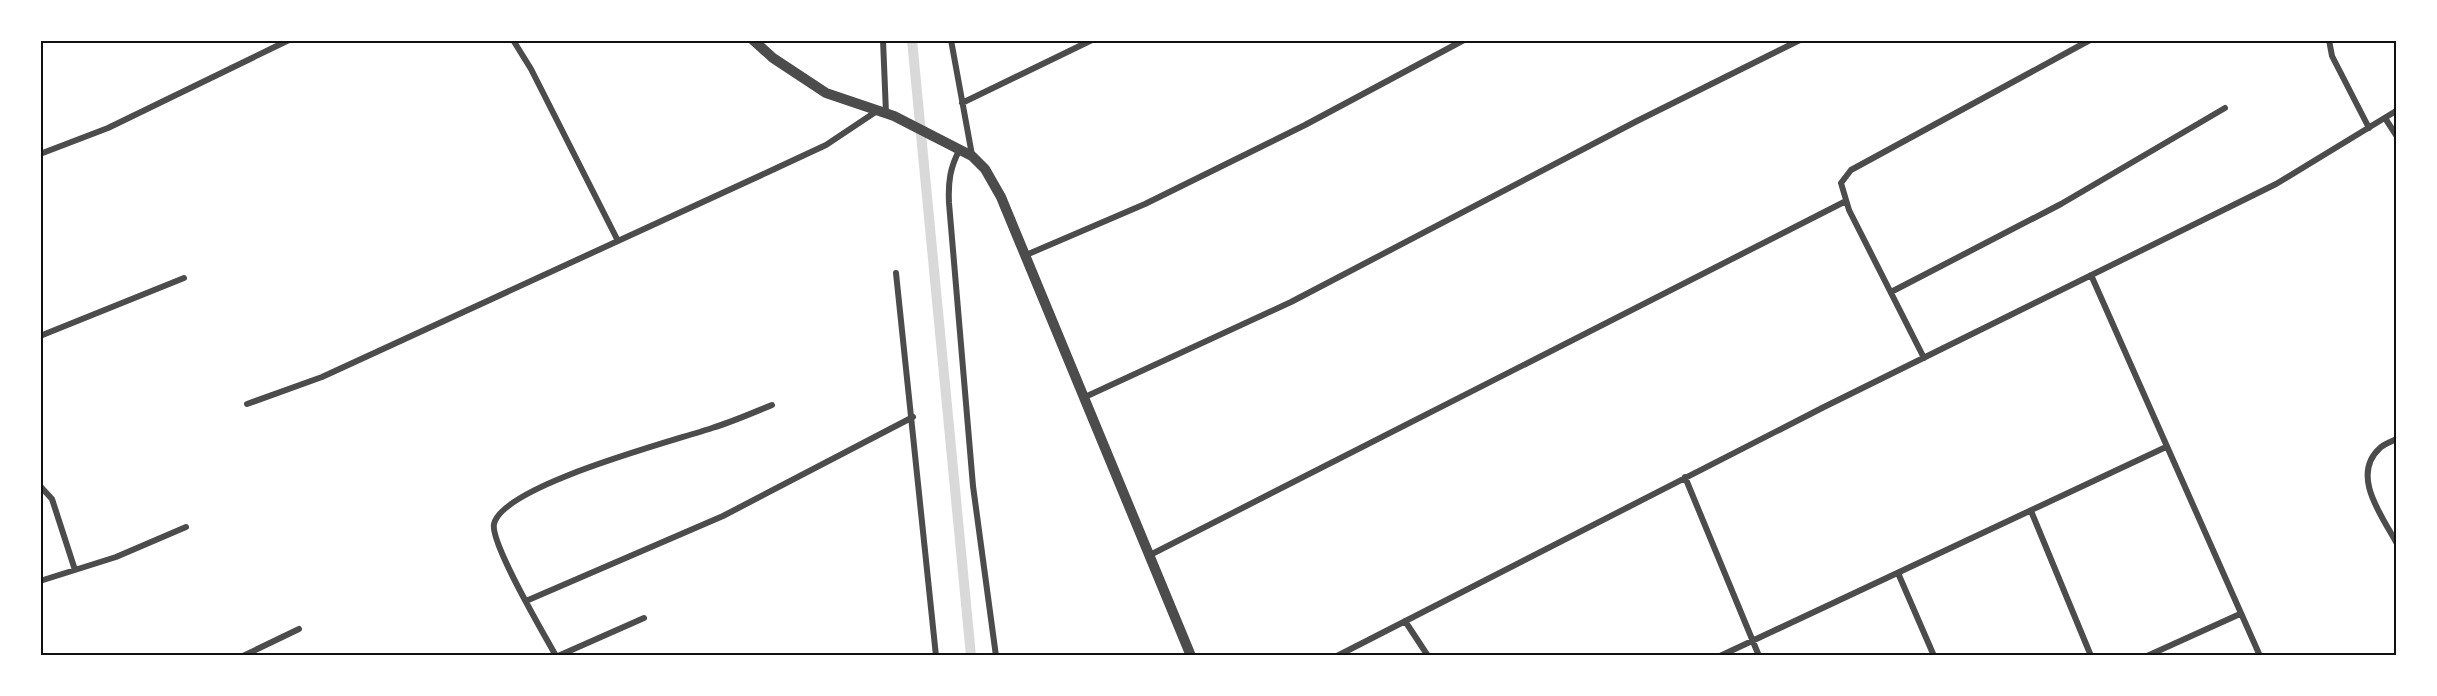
<svg xmlns="http://www.w3.org/2000/svg" width="2437" height="696" font-family="Ubuntu,sans-serif">
<rect width="100%" height="100%" fill="#fff"/>
<g fill="none" stroke-linecap="round" stroke-linejoin="round">
<!-- stream -->
<path stroke="#d9d9d9" stroke-width="10" d="M912,40L971,656"/>
<!-- minor -->
<path stroke="#4c4c4c" stroke-width="6" d="M513,40L531,69L618,241
M883,40L886,113
M951,40L972,155
M2329,40L2332,56L2369,128
M962,103L1092,40
M2385,118L2396,135
M960,149C950,167 948,182 949,203L973,486L996,656
M40,154L108,128L289,40
M1026,255L1145,204L1305,125L1464,40
M896,273L936,656
M2091,275L2260,656
M1891,292L2061,204L2225,108
M40,336L184,278
M1924,358L1849,210L1841,183L1851,170L2090,40
M1085,397L1291,302L1637,121L1800,40
M247,404L322,377L768,172L826,145L877,111
M2396,439C2391,442 2384,444 2380,448C2350,475 2382,516 2396,542
M1685,477L1759,656
M40,486L52,499L75,570
M2031,511L2091,656
M1150,555L1846,201
M1898,573L1934,656
M40,581L116,557L186,527
M526,601L723,516L913,417
M1405,621L1428,656
M243,656L299,629
M556,656C544,634 490,543 494,524C503,485 674,441 712,428C732,422 752,413 772,405
M558,656L644,618
M1337,656L1824,407L2276,184L2396,111
M1720,656L2166,447
M2147,656L2240,614"/>
<!-- tertiary -->
<path stroke="#4c4c4c" stroke-width="10" d="M753,40L773,58L826,93L894,116L972,156L985,169L1001,197L1191,656"/>
</g>
<!-- border -->
<rect width="2437" height="696" fill="none" stroke="#ffffff" stroke-width="84"/>
<rect x="42" y="42" width="2353" height="612" fill="none" stroke="#111" stroke-width="2"/>
</svg>
